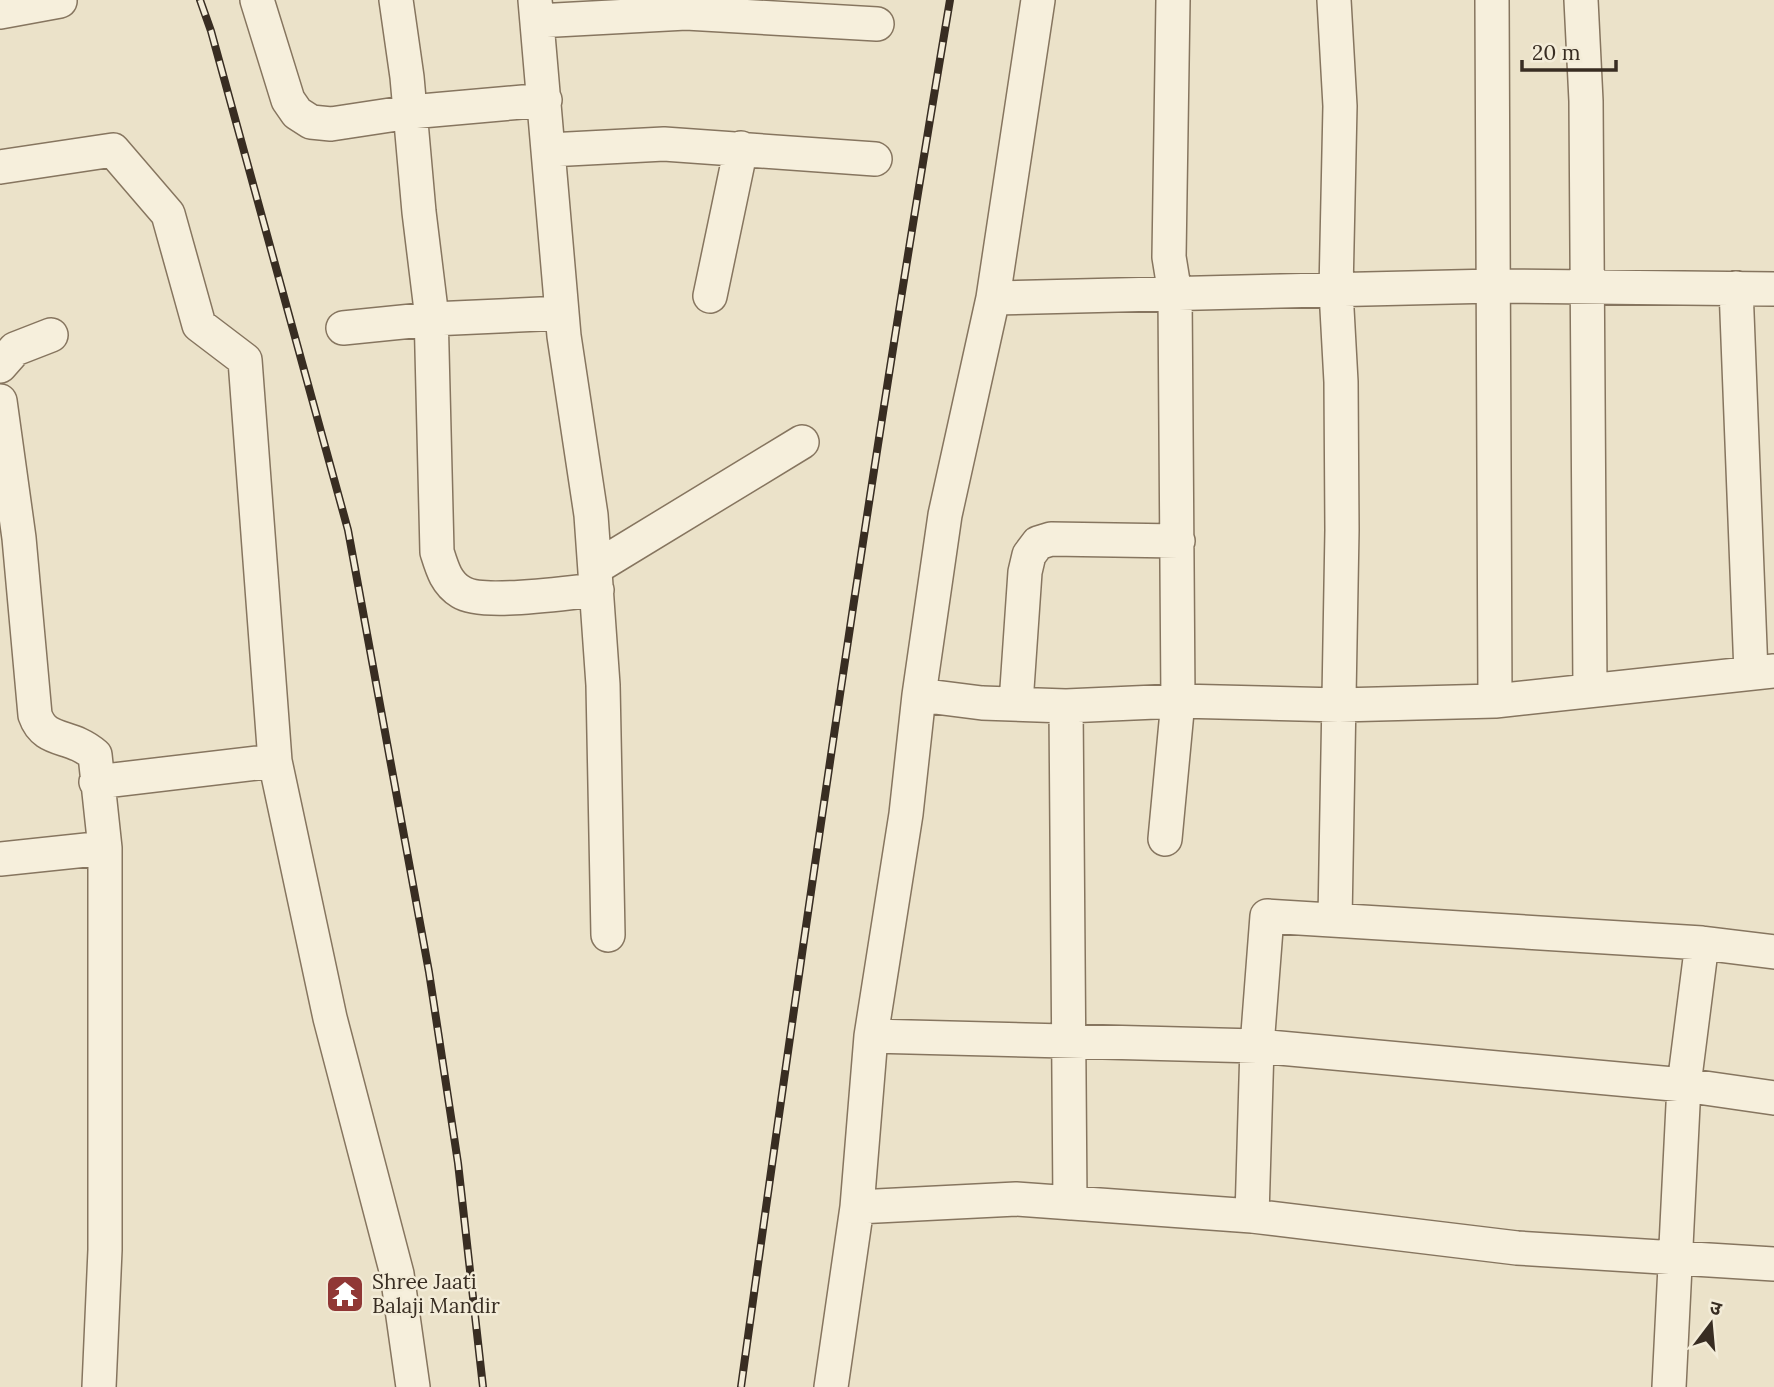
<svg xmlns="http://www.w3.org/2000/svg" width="1774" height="1387" font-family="Lora,'Noto Sans Devanagari',serif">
<rect width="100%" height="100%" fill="#ebe2c9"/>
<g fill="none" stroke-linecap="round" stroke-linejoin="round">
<defs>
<path id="minor" d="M257,0L288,100L297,113L311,122L331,124L410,112L545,100
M396,0L407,77L419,212L431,310L437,552C442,568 446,583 461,592C483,606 568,592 597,590
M535,0L564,336L591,515L603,685L608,935
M1334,0L1340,106L1336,291L1341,382L1342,530L1335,920
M1492,0L1495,701
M1581,0L1586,101L1590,690
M0,12L60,1
M537,21L686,13L877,24
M549,150L664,144L875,159
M0,167L113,150L168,214L199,325L245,360L275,761L330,1018L397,1274L413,1387
M1736,288L1751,673
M710,296L741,148
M993,298L1494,286L1774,289
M343,328L432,319L562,313
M0,366L15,349L51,335
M0,401L19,538L35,715C45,744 70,733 95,755L105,848V1250L99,1387
M595,568L802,442
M919,695L982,703L1066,706L1178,701L1339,705L1495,701L1774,671
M1016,703L1025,572L1029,555L1038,543L1051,539L1178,541
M1066,706L1070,1203
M96,782L275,761
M1165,839L1178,701L1175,294L1169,257L1173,0
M0,859L105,848
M871,1036L1257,1046L1684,1085L1774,1098
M857,1207L1016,1199L1252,1216L1517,1248L1774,1264
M1252,1216L1257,1046L1267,916L1702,943L1774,952
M831,1387L857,1207L871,1036L906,814L919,695L945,515L993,298L1038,0
M1669,1387L1684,1085L1702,943"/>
</defs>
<!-- minor casing -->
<use href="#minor" stroke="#86755f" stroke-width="36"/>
<!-- minor -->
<use href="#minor" stroke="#f6efdc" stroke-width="33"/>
<defs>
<path id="rail" d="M200,0L211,31L348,530L429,972L458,1163L483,1387
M741,1387C805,924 872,461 950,0"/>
</defs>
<!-- rail casing -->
<use href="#rail" stroke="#382d22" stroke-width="8"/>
<!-- rail -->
<use href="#rail" stroke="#f3ecd8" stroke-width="5" stroke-dasharray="16" stroke-linecap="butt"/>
</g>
<!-- icons -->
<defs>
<symbol id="temple-square" viewBox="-11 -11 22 22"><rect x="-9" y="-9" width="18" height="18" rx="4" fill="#903735" stroke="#f3ecd8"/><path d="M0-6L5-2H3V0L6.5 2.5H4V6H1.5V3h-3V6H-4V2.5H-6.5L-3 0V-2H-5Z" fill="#fff"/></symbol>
</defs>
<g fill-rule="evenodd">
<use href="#temple-square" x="323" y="1272" width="44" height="44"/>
</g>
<g text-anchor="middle" stroke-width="5" stroke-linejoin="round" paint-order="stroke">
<!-- poi labels -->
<g font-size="21" fill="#382d22" stroke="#f3ecd8" text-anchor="start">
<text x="372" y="1289">Shree Jaati<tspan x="372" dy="24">Balaji Mandir</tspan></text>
</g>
</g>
<!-- north arrow -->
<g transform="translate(1711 1324) rotate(16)" stroke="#f3ecd8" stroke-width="5" paint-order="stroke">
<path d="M0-5L12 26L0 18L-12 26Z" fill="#382d22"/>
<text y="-10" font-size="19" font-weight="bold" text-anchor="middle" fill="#382d22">उ</text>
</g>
<!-- scale -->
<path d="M1522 60v10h94v-10" fill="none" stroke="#382d22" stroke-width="3.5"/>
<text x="1532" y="60" font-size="21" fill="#382d22" stroke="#f3ecd8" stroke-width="5" paint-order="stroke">20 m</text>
</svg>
